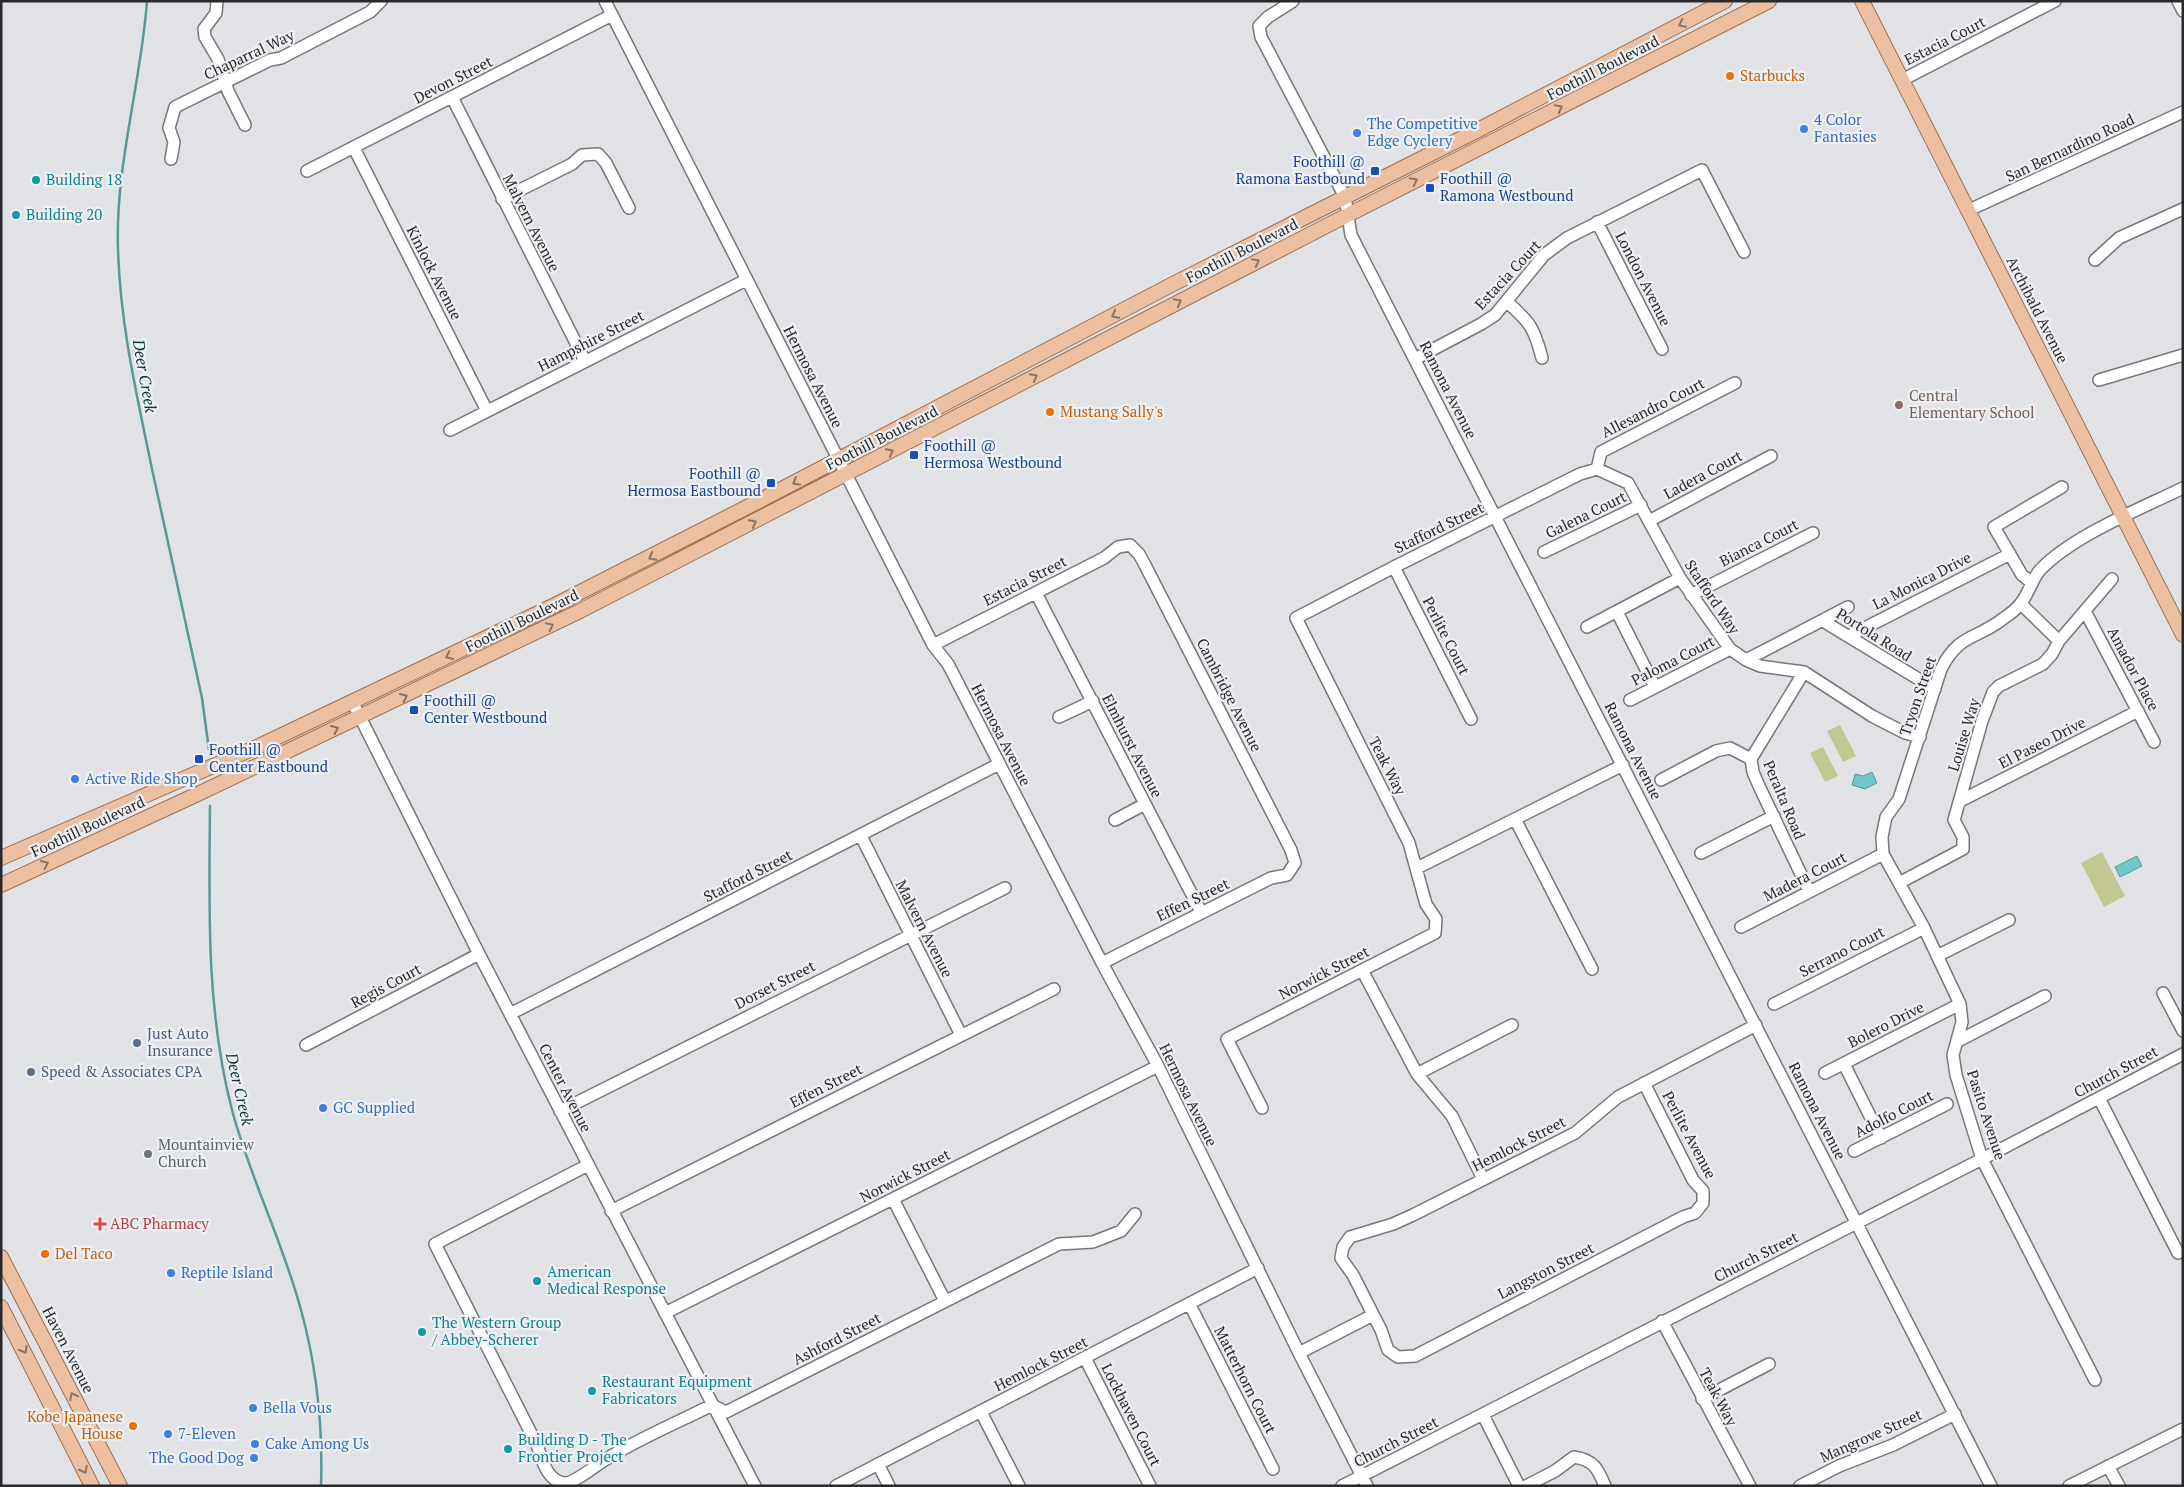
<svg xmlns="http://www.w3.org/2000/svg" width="2184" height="1487" font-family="'PT Serif',serif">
<rect width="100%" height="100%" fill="#e1e2e6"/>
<!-- green -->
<path fill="#c3c893" d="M1840,725L1856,756L1843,762L1827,731Z
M1823,747L1838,776L1825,782L1810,753Z
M2102,852L2125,896L2104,907L2081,863Z"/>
<!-- water -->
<path fill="#70c7c7" stroke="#5a9898" d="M1872,772L1877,783L1865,789L1852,785L1855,774L1863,776Z
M2137,856L2142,866L2120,877L2115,867Z"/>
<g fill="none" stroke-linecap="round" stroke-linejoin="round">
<!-- stream -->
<path stroke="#5a9898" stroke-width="2.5" d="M147,1C141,84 115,166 118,249C120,324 137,396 152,469C169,546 186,622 202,698L209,750
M210,806C209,908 206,1010 232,1110C250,1178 283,1242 301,1310C317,1368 323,1426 321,1486"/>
<defs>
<path id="minor" d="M217,1L216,13L204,29L205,37L218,59L228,91L245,125
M605,1L933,645L948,664L1102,963L1158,1066L1299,1353L1367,1486
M1293,1L1268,17L1259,26L1261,37L1345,197L1351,235L1991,1486
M2178,1L2183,11
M1902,80L2055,1
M452,97L585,361
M354,148L487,411
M171,159L174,142L169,128L175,107L270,60L281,58L370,12L381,1
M307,171L612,15
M502,199L572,164L582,155L598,154L606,163L629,208
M1969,210L2183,112
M1597,222L1662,349
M2095,260L2119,238L2183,209
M1507,302C1531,323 1534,328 1542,358
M1415,359L1481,324L1495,315L1544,255L1567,238L1702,170L1744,252
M2099,380L2183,355
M450,430L746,280
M1597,469L1628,483L1680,578L1730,649L1746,660L1760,666L1804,672L1872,716L1905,733L1920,737
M1597,469L1601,452L1735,383
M1649,521L1771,456
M1544,552L1641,505
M1394,567L1471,719
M2032,583L2022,575L1994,527L2062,487
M1036,593L1201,912
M1691,595L1813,533
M2021,604L2059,641
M2085,611L2154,742
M1617,612L1655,687
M1823,621L1935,689
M1587,627L1680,578
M1849,636L2010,554
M933,645L1104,558L1118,547L1130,545L1139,554L1145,565L1291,850L1295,863L1287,875L1271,878L1102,963
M1746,660L1848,607
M1804,672L1751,759L1753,772L1759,786L1809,891
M1630,700L1730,649
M353,703L479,954L755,1486
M1059,717L1093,701
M1661,780L1716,751L1730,748L1751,759
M1960,801L2138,711
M1515,819L1592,969
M1115,820L1145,804
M861,836L961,1035
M1701,853L1774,816
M1417,868L1623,765
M1899,883L1963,849V837L1954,820L1982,721L1993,692L1999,686L2043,664L2052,654L2059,641L2112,579
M1741,927L1883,854
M1937,956L2009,920
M1362,970L1417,1074L1452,1116L1483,1179
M2163,993L2183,1031
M1774,1004L1924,928
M510,1014L999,764
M1958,1041L2045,996
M306,1045L479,954
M1844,1064L1881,1138
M1825,1073L1960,1004
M1417,1074L1512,1025
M1644,1083L1693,1180L1703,1191V1203L1695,1213L1683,1217L1415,1356L1398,1357L1388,1350L1381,1330L1353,1275L1341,1258L1343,1247L1350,1237L1393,1224L1413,1215L1575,1133L1618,1097L1756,1025
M2099,1098L2178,1253
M1262,1108L1227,1039L1435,933L1436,919L1426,904L1409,843L1296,618L1394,567L1580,474L1597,469
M560,1111L1005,888
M1854,1151L1947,1104
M588,1165L435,1244L537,1445C542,1459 547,1482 565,1483C575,1483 596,1465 605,1460C637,1439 677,1423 712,1405L726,1412L1059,1244L1093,1242L1121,1231L1135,1214
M893,1199L945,1301
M611,1211L1054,989
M1190,1305L1273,1469
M665,1313L1158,1066
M1662,1321L1750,1486
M1299,1353L1373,1315
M1085,1358L1150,1486
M2095,1380L1982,1159L1956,1075L1953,1055L1962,1022L1960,1004L1924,928L1883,854L1882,837L1886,817L1899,799L1941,669C1960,632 1977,640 2004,618C2010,614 2017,609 2021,603C2029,593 2032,579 2040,570C2072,536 2140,509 2183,488
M1702,1399L1769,1364
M981,1412L1019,1486
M1483,1415L1519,1486
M878,1464L889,1486
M2108,1466L2119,1486
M836,1486L1258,1268
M1342,1486L1982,1159L2183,1054
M1526,1486L1555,1471L1574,1457C1594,1460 1598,1469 1605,1486
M1800,1486L1839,1466L1893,1445L1955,1414
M2069,1486L2183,1429"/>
<path id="major" d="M1862,1L2183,635
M1,858L259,746L555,605L757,502L1173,284L1480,129L1725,1
M1,885L200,793L580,611L1332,223L1769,1
M1,1257L120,1486
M1,1307L92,1486"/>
</defs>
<!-- minor casing -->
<use href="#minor" stroke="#76777b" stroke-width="14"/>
<!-- major casing -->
<use href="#major" stroke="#a06f4d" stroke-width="16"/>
<!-- minor -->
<use href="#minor" stroke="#fff" stroke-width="11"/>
<!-- major -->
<use href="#major" stroke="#ecbfa0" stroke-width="14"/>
</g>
<!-- one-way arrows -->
<defs><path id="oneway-chevron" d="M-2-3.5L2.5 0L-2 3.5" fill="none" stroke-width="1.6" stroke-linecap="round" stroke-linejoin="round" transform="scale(1.25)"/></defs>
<g stroke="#8a7465">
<use href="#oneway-chevron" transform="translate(1682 24) rotate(153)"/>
<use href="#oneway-chevron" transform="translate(1559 108) rotate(-27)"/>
<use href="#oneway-chevron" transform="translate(1414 181) rotate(-27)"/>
<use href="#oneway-chevron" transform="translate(1256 262) rotate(-27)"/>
<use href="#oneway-chevron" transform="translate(1178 302) rotate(-28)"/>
<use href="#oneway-chevron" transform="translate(1115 315) rotate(152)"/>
<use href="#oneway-chevron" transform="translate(1034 377) rotate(-28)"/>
<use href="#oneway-chevron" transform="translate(890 452) rotate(-27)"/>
<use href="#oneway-chevron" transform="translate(796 482) rotate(152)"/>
<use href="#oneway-chevron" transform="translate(753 523) rotate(-27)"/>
<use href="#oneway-chevron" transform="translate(652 557) rotate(153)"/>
<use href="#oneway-chevron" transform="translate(550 626) rotate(-26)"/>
<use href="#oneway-chevron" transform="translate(449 656) rotate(155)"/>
<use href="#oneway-chevron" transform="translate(404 697) rotate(-25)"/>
<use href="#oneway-chevron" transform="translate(335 729) rotate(-25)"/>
<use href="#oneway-chevron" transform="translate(45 864) rotate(-25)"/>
<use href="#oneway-chevron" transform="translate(24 1350) rotate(62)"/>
<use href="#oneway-chevron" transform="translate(73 1396) rotate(-117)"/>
<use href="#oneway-chevron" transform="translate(84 1470) rotate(63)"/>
</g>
<!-- markers -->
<g fill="#e8710a" stroke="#eef0f3" stroke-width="2">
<circle cx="1730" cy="76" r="5"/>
<circle cx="1050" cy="412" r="5"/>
<circle cx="45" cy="1254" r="5"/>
<circle cx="133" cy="1426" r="5"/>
</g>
<g fill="#3f7fe0" stroke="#eef0f3" stroke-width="2">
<circle cx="1804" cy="129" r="5"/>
<circle cx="1357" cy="133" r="5"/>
<circle cx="75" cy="779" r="5"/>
<circle cx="323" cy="1108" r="5"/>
<circle cx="171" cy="1273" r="5"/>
<circle cx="253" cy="1408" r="5"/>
<circle cx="168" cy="1434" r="5"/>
<circle cx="255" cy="1444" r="5"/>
<circle cx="254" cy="1458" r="5"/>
</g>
<g fill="#1a4fb4" stroke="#eef0f3" stroke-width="2">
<rect x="1370" y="166" width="10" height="10" rx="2.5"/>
<rect x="1425" y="183" width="10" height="10" rx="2.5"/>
<rect x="909" y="450" width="10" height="10" rx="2.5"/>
<rect x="766" y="478" width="10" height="10" rx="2.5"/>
<rect x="409" y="705" width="10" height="10" rx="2.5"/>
<rect x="194" y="754" width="10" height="10" rx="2.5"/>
</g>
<g fill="#0f9aa8" stroke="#eef0f3" stroke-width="2">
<circle cx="36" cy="180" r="5"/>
<circle cx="16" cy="215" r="5"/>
<circle cx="537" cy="1281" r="5"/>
<circle cx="422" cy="1332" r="5"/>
<circle cx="592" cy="1391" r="5"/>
<circle cx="508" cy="1449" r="5"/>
</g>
<circle fill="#8d6e63" stroke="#eef0f3" stroke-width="2" cx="1899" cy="405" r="5"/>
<g fill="#5c6f8a" stroke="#eef0f3" stroke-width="2">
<circle cx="137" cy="1043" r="5"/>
<circle cx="31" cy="1072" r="5"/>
</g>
<circle fill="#6b7280" stroke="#eef0f3" stroke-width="2" cx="148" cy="1154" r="5"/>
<path fill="#e0444e" stroke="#eef0f3" stroke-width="2" d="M97.5 1216.5h5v5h5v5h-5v5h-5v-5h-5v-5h5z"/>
<g text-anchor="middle" stroke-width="4.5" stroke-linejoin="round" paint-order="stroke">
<!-- street labels -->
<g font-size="15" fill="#28292a" stroke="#eef0f3">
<text transform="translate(1945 41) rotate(-27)" y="5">Estacia Court</text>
<text transform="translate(249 55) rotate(-25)" y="5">Chaparral Way</text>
<text transform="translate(1603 68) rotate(-27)" y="5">Foothill Boulevard</text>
<text transform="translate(453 80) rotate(-27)" y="5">Devon Street</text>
<text transform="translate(2070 148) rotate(-25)" y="5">San Bernardino Road</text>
<text transform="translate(531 223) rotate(63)" y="5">Malvern Avenue</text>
<text transform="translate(1242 251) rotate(-27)" y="5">Foothill Boulevard</text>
<text transform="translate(434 273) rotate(63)" y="5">Kinlock Avenue</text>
<text transform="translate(1508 275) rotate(-47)" y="5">Estacia Court</text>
<text transform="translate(1643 279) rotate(63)" y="5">London Avenue</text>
<text transform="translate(2037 310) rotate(63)" y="5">Archibald Avenue</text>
<text transform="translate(591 341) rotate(-27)" y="5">Hampshire Street</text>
<text transform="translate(813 377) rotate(63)" y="5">Hermosa Avenue</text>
<text transform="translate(1448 390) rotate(63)" y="5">Ramona Avenue</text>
<text transform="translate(1653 408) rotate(-27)" y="5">Allesandro Court</text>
<text transform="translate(882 438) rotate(-27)" y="5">Foothill Boulevard</text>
<text transform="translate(1703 475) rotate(-28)" y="5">Ladera Court</text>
<text transform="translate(1586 515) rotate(-26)" y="5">Galena Court</text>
<text transform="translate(1439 528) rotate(-26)" y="5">Stafford Street</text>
<text transform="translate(1759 543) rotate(-27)" y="5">Bianca Court</text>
<text transform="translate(1025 581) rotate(-27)" y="5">Estacia Street</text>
<text transform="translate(1922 581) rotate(-27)" y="5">La Monica Drive</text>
<text transform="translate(1712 597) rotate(56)" y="5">Stafford Way</text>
<text transform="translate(522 621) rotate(-26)" y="5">Foothill Boulevard</text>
<text transform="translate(1874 635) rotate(32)" y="5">Portola Road</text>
<text transform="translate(1446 636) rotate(63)" y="5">Perlite Court</text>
<text transform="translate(1673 661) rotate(-27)" y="5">Paloma Court</text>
<text transform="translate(2133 669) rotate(62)" y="5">Amador Place</text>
<text transform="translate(1229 695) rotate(63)" y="5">Cambridge Avenue</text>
<text transform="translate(1918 696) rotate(-71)" y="5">Tryon Street</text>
<text transform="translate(1001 735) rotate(63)" y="5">Hermosa Avenue</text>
<text transform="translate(1964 735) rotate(-73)" y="5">Louise Way</text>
<text transform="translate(2042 743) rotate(-27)" y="5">El Paseo Drive</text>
<text transform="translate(1132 746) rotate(63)" y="5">Elmhurst Avenue</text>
<text transform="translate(1633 751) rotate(63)" y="5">Ramona Avenue</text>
<text transform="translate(1387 766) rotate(63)" y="5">Teak Way</text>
<text transform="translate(1784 800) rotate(67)" y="5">Peralta Road</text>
<text transform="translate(88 827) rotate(-25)" y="5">Foothill Boulevard</text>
<text transform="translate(748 876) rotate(-27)" y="5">Stafford Street</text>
<text transform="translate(1805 877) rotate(-27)" y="5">Madera Court</text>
<text transform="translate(1193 900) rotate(-26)" y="5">Effen Street</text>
<text transform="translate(924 929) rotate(63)" y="5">Malvern Avenue</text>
<text transform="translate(1842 952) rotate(-27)" y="5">Serrano Court</text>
<text transform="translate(1324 973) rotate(-27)" y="5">Norwick Street</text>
<text transform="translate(775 985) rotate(-27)" y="5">Dorset Street</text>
<text transform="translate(386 986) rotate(-28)" y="5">Regis Court</text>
<text transform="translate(1886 1025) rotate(-27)" y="5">Bolero Drive</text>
<text transform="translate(2116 1072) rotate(-28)" y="5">Church Street</text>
<text transform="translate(826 1086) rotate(-27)" y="5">Effen Street</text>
<text transform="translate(565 1088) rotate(63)" y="5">Center Avenue</text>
<text transform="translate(1188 1095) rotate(64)" y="5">Hermosa Avenue</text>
<text transform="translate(1817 1111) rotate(63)" y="5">Ramona Avenue</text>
<text transform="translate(1894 1114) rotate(-27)" y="5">Adolfo Court</text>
<text transform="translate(1986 1115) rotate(72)" y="5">Pasito Avenue</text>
<text transform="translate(1689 1135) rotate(62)" y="5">Perlite Avenue</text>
<text transform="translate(1519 1144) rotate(-27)" y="5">Hemlock Street</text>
<text transform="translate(905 1176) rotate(-27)" y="5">Norwick Street</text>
<text transform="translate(1756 1257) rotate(-27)" y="5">Church Street</text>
<text transform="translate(1546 1271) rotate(-27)" y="5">Langston Street</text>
<text transform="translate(837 1339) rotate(-27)" y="5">Ashford Street</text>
<text transform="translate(68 1350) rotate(63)" y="5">Haven Avenue</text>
<text transform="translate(1041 1364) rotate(-27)" y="5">Hemlock Street</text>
<text transform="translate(1245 1380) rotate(63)" y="5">Matterhorn Court</text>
<text transform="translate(1718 1397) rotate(62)" y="5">Teak Way</text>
<text transform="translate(1131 1415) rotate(63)" y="5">Lockhaven Court</text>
<text transform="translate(1871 1436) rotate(-24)" y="5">Mangrove Street</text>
<text transform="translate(1396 1442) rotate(-27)" y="5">Church Street</text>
</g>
<!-- food labels -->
<g font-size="15" fill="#c56008" stroke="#eef0f3" text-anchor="start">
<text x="1740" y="81">Starbucks</text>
<text x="1060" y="417">Mustang Sally's</text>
<text x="55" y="1259">Del Taco</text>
<text x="123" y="1422" text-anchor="end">Kobe Japanese<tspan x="123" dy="17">House</tspan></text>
</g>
<!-- shop labels -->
<g font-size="15" fill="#366cbe" stroke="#eef0f3" text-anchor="start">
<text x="1814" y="125">4 Color<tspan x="1814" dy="17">Fantasies</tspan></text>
<text x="1367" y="129">The Competitive<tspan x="1367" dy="17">Edge Cyclery</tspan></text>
<text x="85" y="784">Active Ride Shop</text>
<text x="333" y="1113">GC Supplied</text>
<text x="181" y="1278">Reptile Island</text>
<text x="263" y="1413">Bella Vous</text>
<text x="178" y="1439">7-Eleven</text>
<text x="265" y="1449">Cake Among Us</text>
<text x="244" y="1463" text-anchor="end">The Good Dog</text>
</g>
<!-- transit labels -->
<g font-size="15" fill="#164399" stroke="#eef0f3" text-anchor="start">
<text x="1365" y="167" text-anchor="end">Foothill @<tspan x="1365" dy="17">Ramona Eastbound</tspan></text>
<text x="1440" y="184">Foothill @<tspan x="1440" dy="17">Ramona Westbound</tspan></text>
<text x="924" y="451">Foothill @<tspan x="924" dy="17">Hermosa Westbound</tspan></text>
<text x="761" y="479" text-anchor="end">Foothill @<tspan x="761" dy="17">Hermosa Eastbound</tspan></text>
<text x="424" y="706">Foothill @<tspan x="424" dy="17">Center Westbound</tspan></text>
<text x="209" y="755">Foothill @<tspan x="209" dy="17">Center Eastbound</tspan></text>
</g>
<!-- culture labels -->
<g font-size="15" fill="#0d838f" stroke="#eef0f3" text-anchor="start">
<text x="46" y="185">Building 18</text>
<text x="26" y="220">Building 20</text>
<text x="547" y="1277">American<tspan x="547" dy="17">Medical Response</tspan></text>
<text x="432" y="1328">The Western Group<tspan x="432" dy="17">/ Abbey-Scherer</tspan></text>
<text x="602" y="1387">Restaurant Equipment<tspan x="602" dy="17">Fabricators</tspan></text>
<text x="518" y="1445">Building D - The<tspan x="518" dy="17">Frontier Project</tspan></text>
</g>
<!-- education labels -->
<g font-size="15" fill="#785e54" stroke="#eef0f3" text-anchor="start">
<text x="1909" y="401">Central<tspan x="1909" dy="17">Elementary School</tspan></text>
</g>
<!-- service labels -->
<g font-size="15" fill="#4e5e75" stroke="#eef0f3" text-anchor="start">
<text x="147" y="1039">Just Auto<tspan x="147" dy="17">Insurance</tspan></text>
<text x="41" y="1077">Speed &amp; Associates CPA</text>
</g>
<!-- worship labels -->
<g font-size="15" fill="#5b616d" stroke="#eef0f3" text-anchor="start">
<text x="158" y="1150">Mountainview<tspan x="158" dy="17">Church</tspan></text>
</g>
<!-- health labels -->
<g font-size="15" fill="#be3a42" stroke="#eef0f3" text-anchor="start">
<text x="110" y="1229">ABC Pharmacy</text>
</g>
<!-- water labels -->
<g font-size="16" font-style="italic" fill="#0c3737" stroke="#eef0f3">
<text transform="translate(145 376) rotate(80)" y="6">Deer Creek</text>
<text transform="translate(240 1089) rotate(77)" y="6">Deer Creek</text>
</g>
</g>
<!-- border -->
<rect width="2184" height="1487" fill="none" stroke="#28292a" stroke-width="5"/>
</svg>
